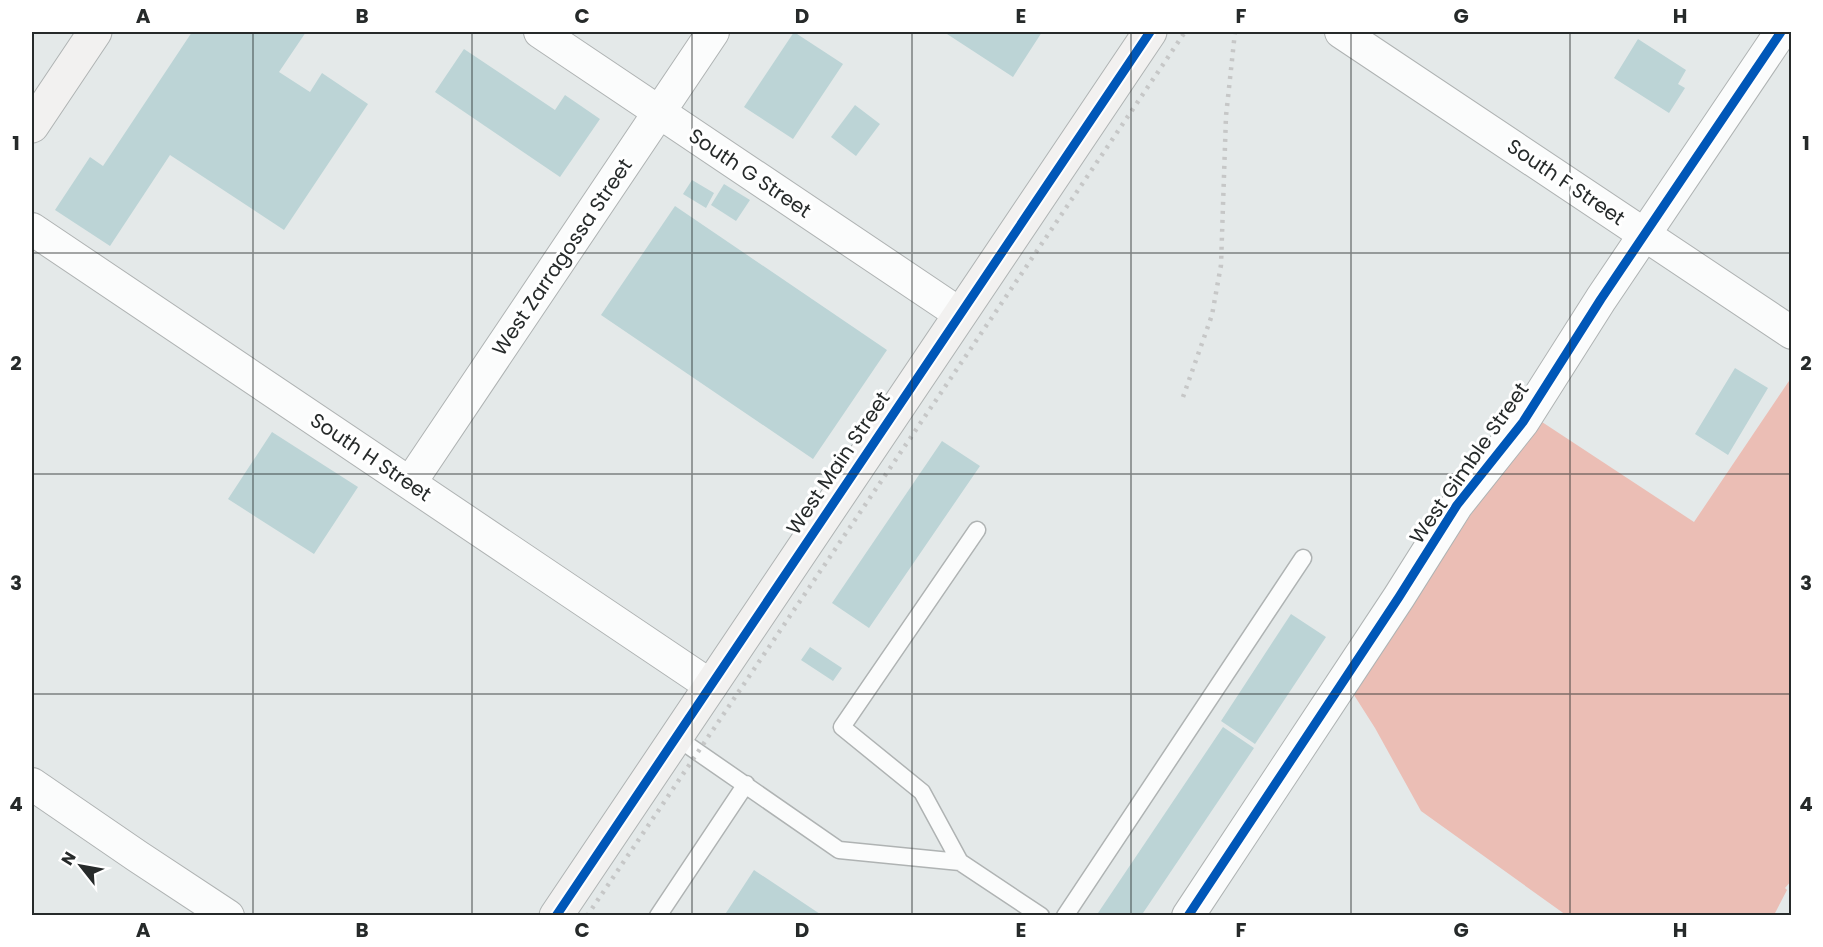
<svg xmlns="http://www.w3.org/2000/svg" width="1823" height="947" font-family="Poppins,sans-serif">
<rect width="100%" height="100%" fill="#e4e9e9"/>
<!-- forest -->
<path fill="#ebbeb5" d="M1791,378L1792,880L1785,888L1787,890L1774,915H1566L1421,811L1375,728L1354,695L1471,514L1542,422L1694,522Z"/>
<!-- building -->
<path fill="#bcd4d6" d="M192,32H306L279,72L310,92L322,73L368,104L284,230L170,155L110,246L55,210L90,157L103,166Z
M794,32L843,64L793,139L744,107Z
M949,32H1042L1013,77L947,34Z
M1638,39L1686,70L1678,84L1685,88L1669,113L1614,78Z
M464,49L555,110L565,95L600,119L560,177L435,92Z
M855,105L880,124L856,156L831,137Z
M692,180L714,193L706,208L683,194Z
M724,184L750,200L736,221L711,205Z
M675,206L887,350L813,459L601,315Z
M1735,368L1768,388L1728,455L1695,434Z
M272,432L358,487L314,554L228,499Z
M942,441L980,466L869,628L832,603Z
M1291,614L1326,637L1255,744L1221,721Z
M810,647L842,668L833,681L801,660Z
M1223,727L1254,748L1141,916H1096Z
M754,870L823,916H724Z"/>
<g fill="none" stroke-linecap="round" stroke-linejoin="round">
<defs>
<path id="lane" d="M676,737L839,850L960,862L1041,916
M960,862L922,792L842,727L977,530
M658,916L746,784
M1065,916L1303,558"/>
<path id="street" d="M540,32L960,314
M1341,32L1792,333
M32,229L711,686
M410,483L713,32
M32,784L137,856L228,916
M1188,916L1399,597L1457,505L1523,422L1601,299L1781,32"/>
<path id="secondary" d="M32,126L95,32
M556,916L1150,32"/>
</defs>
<!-- lane casing -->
<use href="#lane" stroke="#afb3b3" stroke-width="19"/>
<!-- street casing -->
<use href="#street" stroke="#afb3b3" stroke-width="34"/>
<!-- secondary casing -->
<use href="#secondary" stroke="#afb3b3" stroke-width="35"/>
<!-- lane -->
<use href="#lane" stroke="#fbfcfc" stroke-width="16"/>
<!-- street -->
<use href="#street" stroke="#fbfcfc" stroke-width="32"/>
<!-- secondary -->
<use href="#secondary" stroke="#f2f1f0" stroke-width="33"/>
<!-- rail -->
<path stroke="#c6c7c7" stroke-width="4.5" stroke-dasharray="3 6" stroke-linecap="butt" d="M1183,397L1212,315L1221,265L1226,116L1235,32
M587,916L1185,32"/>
<defs>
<path id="cycleway" d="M556,916L1150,32
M1188,916L1399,597L1457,505L1523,422L1601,299L1781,32"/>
</defs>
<!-- cycleway casing -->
<use href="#cycleway" stroke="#fff" stroke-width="13"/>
<!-- cycleway -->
<use href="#cycleway" stroke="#0057b8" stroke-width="9"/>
</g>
<!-- grid -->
<path fill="none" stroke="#262a2a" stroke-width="1.5" stroke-opacity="0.55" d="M253,32V916M472,32V916M692,32V916M912,32V916M1131,32V916M1351,32V916M1570,32V916M32,253H1792M32,474H1792M32,694H1792"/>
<g text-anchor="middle" stroke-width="6" stroke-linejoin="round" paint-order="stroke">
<!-- street labels -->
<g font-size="20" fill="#262a2a" stroke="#fff">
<text transform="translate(750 173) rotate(34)" y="7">South G Street</text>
<text transform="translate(1566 182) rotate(34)" y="7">South F Street</text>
<text transform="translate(562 257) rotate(-56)" y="7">West Zarragossa Street</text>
<text transform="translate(371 457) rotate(34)" y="7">South H Street</text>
<text transform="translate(838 463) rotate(-56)" y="7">West Main Street</text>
<text transform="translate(1469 463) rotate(-55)" y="7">West Gimble Street</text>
</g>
</g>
<!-- border -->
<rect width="1823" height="947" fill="none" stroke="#ffffff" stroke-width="66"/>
<!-- north arrow -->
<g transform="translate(81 866) rotate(301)" stroke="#ffffff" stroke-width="4.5" paint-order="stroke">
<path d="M0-4.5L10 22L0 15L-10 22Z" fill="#262a2a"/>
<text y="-9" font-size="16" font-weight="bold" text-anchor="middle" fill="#262a2a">N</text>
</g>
<rect x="33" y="33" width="1757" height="881" fill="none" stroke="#262a2a" stroke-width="2"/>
<g font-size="20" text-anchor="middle" font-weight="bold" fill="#262a2a">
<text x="143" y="23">A</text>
<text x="362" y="23">B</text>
<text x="582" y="23">C</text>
<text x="802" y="23">D</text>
<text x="1021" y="23">E</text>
<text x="1241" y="23">F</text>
<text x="1461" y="23">G</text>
<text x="1680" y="23">H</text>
<text x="16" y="150">1</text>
<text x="1806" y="150">1</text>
<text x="16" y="370">2</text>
<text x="1806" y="370">2</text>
<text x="16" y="590">3</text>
<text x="1806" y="590">3</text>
<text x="16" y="811">4</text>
<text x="1806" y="811">4</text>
<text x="143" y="937">A</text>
<text x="362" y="937">B</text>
<text x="582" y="937">C</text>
<text x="802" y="937">D</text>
<text x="1021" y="937">E</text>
<text x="1241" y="937">F</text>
<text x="1461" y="937">G</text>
<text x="1680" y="937">H</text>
</g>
</svg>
